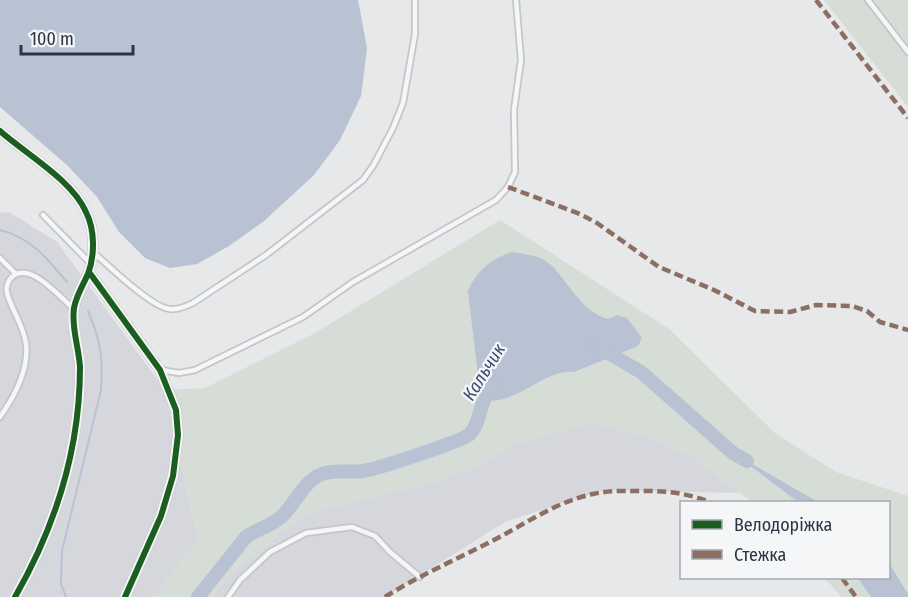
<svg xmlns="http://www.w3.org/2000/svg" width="908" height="597" font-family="'Fira Sans Condensed',sans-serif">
<rect width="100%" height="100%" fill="#e6e8ea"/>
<!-- built -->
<path fill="#d5d7dd" d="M0,212L11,213L57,242L165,390L198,541L153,597H0Z
M590,422L644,436L690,455L740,493L605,490L507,521L385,597H213L224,578L309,512L428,484L478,466L513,445Z"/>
<!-- green -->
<path fill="#d6ddd7" d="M824,0H908V107Z
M500,220L669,329L776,434L836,472L908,496V597H841L825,578H888V502H752L690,455L644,436L590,422L513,445L478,466L428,484L309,512L224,578L213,597H153L198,541L165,390L205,388L315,333Z"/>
<!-- water -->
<path fill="#b8c2d2" d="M0,0H358L367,48L361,96L340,140L314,175L264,221L229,246L197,264L170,268L145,258L119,232L97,197L68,166L0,107Z
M511,252C525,254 540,255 551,265C569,282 581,312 608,319L617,315L627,318L642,338L638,346L574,372C543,369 517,406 484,400L480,393L468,291C477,270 490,260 511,252Z
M733,453L818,502H798Z
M889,563L908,594V597H871L858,578H888Z"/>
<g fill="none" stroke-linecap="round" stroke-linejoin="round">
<!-- stream -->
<path stroke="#b8c2d2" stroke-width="2" d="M0,230C30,237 48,259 67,282
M66,597L61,584L62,551L101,390C103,357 101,342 88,311"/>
<!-- river -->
<path stroke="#b8c2d2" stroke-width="14" d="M598,347L641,372L733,453L747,461
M198,597L246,537C257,529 271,526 281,517C296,504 303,481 322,474C335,469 349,473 363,471C377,469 463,441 470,434C479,424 479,411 484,400C487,395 491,389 494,384"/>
<defs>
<path id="lane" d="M868,0L908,52
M43,215L90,263
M93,252C108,265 152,308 170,309C178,310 185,307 193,303L266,255L363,180L373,166L393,128L403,103L415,34V0
M0,258L16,274
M161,370L179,373L195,370L303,317L353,282L496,200L508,187L515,172L514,110L521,60L516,0
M0,417C14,397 29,369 26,344C24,327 13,312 8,296C6,291 6,284 10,279C28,257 61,299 74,309
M228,597L240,580L270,552L306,533L352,527L375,536L390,552L420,577"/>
<path id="street" d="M0,131C26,154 72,180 86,212C95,230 95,255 88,274C83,285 76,296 74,308C71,327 79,348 80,367C80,448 55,527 15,597
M89,272L160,370L176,410L178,435L173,476L161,516L125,597"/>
</defs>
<!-- lane casing -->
<use href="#lane" stroke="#c4c6c8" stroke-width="8"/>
<!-- street casing -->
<use href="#street" stroke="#c4c6c8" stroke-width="11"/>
<!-- lane -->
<use href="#lane" stroke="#f5f6f7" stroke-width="4.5"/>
<!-- street -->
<use href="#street" stroke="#f5f6f7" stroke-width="8"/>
<!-- quiet -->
<path stroke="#8d6e63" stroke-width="4.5" stroke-dasharray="9 4.5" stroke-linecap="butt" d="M816,0L908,118
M508,187L580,214L597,223L659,267L714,290L755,311L790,312L816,305L852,306L867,311L880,322L908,330
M842,578L856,597
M385,597C418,576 455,560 490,542C524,525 555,502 593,494C611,490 629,491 647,491C669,491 690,494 710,502"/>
<defs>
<path id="cycleway" d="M0,131C26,154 72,180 86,212C95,230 95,255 88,274C83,285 76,296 74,308C71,327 79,348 80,367C80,448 55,527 15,597
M89,272L160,370L176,410L178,435L173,476L161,516L125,597"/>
</defs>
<!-- cycleway casing -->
<use href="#cycleway" stroke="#f5f6f8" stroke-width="10"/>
<!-- cycleway -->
<use href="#cycleway" stroke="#1b5e20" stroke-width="6"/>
</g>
<g text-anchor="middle" stroke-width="4.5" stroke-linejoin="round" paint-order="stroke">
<!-- water labels -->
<g font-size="18" font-style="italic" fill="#3c4e72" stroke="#f5f6f8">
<text transform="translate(484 372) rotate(-58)" y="6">Кальчик</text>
</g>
</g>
<!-- legend -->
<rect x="680" y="501" width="210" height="78" fill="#f5f6f8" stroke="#a5a8af" stroke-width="1.5"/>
<rect x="692" y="520" width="30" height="9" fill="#1b5e20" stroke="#a5a8af" stroke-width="1.5"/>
<text x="734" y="531" font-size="18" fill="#2e3342">Велодоріжка</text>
<rect x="692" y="550" width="30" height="9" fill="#8d6e63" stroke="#a5a8af" stroke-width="1.5"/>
<text x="734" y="561" font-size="18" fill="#2e3342">Стежка</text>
<!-- scale -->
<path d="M21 45v9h112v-9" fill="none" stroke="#2e3342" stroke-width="3"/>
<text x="30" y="45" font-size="18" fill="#2e3342" stroke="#f5f6f8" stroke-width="4.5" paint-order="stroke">100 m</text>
</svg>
